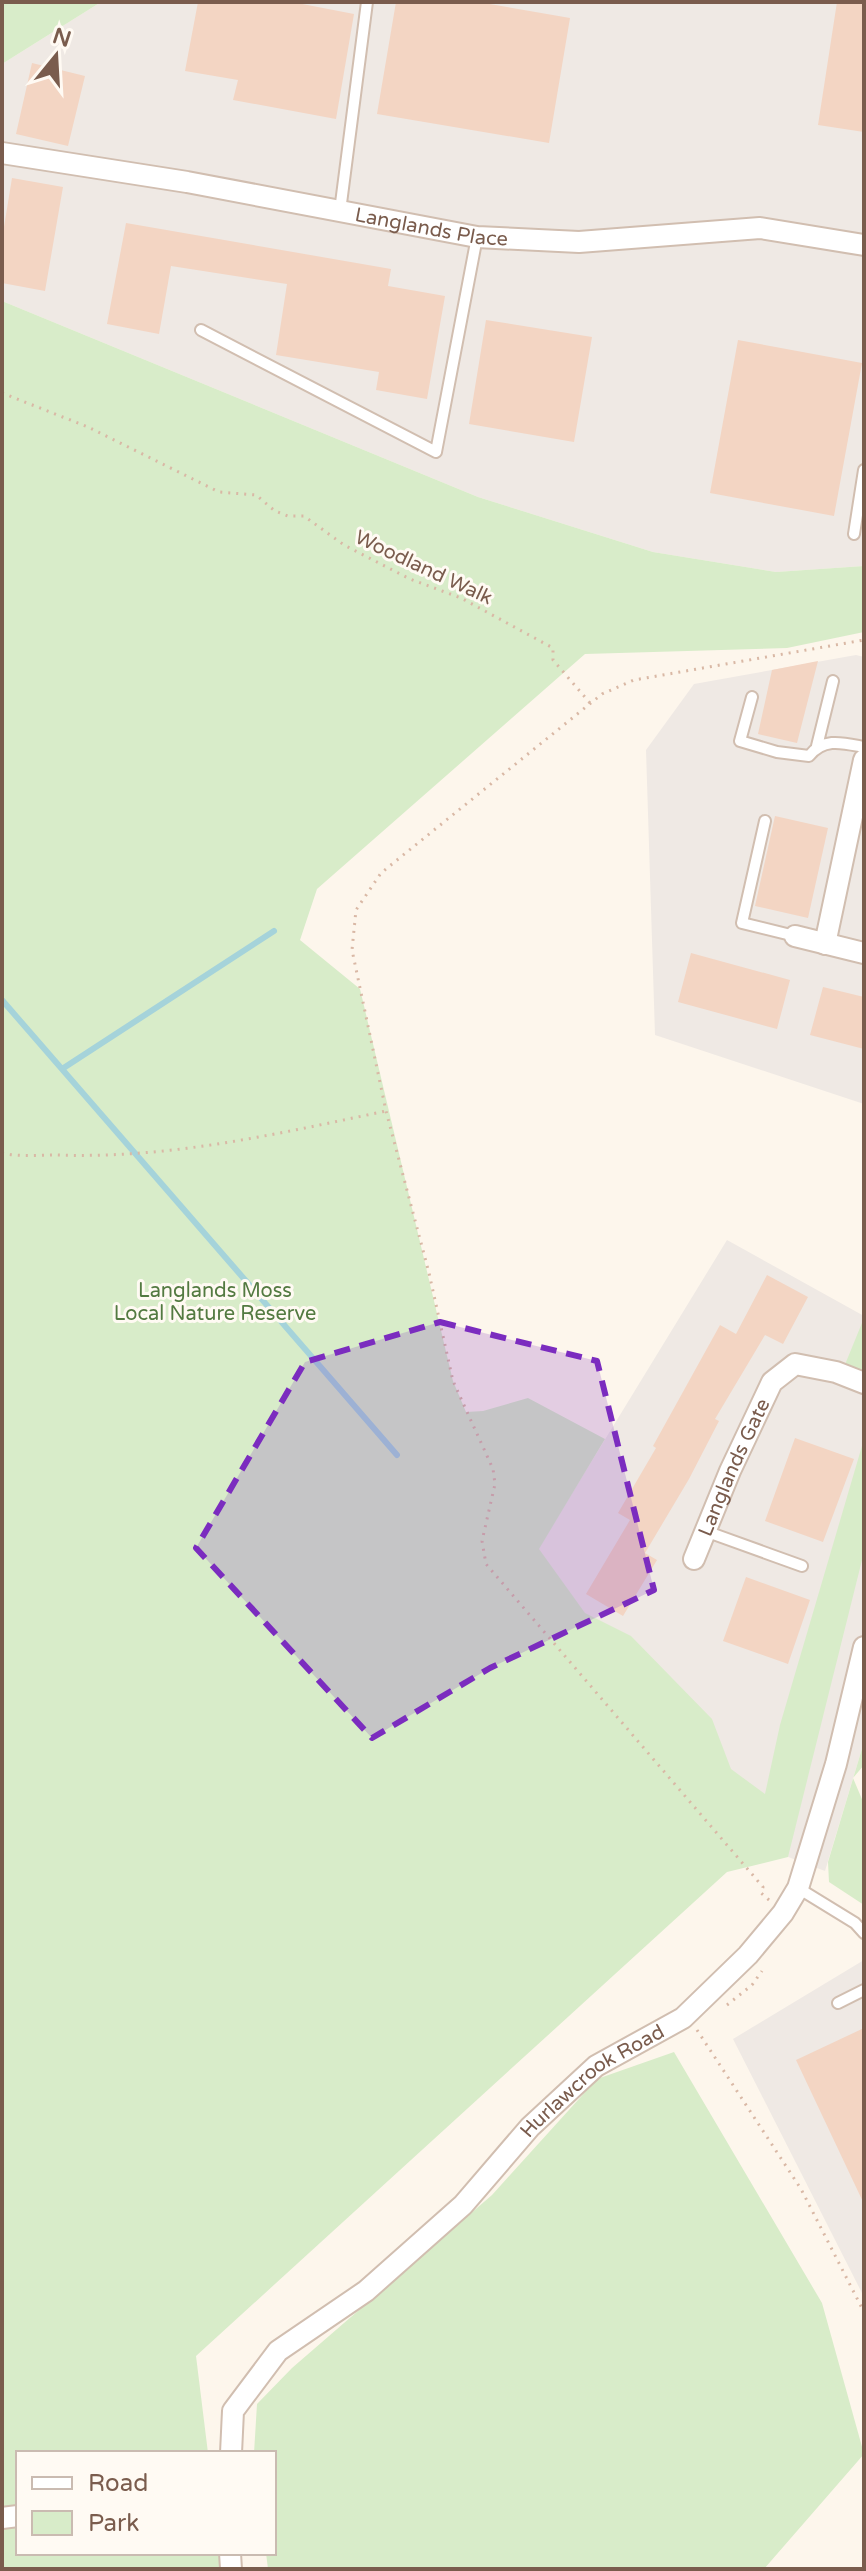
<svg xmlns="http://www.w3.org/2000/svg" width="866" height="2571" font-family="'Varela Round',sans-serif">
<rect width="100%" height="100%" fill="#fdf6ec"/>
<!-- industrial -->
<path fill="#efe9e4" d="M101,2H864V566L776,572L653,552L478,497L2,301V64Z
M856,655L864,657V1104L655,1035L646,750L694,684Z
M727,1240L864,1316V1742L825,1871L749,1842L538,1549Z
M864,1960V2297L733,2039Z"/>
<!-- green -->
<path fill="#d8ecc9" d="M2,2H101L2,64Z
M2,301L478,497L653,552L776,572L864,566V632L787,648L585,654L317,889L300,940L360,989L453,1381L466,1412L483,1411L528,1398L605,1439L539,1549L585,1613L631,1636L712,1719L731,1769L765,1794L780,1725L864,1439V1552L788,1857L727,1872L196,2356L208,2453H18V2553H220L222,2569H2Z
M864,1318V1372L844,1367Z
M864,1742V1765L853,1778L864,1804V1905L829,1882L828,1862Z
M674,2052L822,2303L864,2454L764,2569H268L266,2553H274V2453H254L257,2404L292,2368L492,2195L597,2079Z"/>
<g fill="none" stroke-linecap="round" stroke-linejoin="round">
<!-- stream -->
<path stroke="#a5d3da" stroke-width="6" d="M2,1000L397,1455
M62,1069L274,931"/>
</g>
<!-- building -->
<path fill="#f3d5c3" d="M198,2H292L354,14L336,119L233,100L238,80L185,71Z
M396,2H478L570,18L549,143L377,114Z
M837,2H864V132L818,125Z
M32,63L85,76L68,146L16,134Z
M12,178L63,187L45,291L2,283V239Z
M126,223L391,269L388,286L445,296L427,399L376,390L379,372L276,355L287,284L171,266L159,334L107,324Z
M486,320L592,337L574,442L469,424Z
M738,340L862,363L834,516L710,493Z
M818,661L797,743L758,734L772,670Z
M775,816L828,828L808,918L755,906Z
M691,953L790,980L777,1029L678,1002Z
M823,987L864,997V1049L810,1035Z
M767,1275L808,1297L783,1344L765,1335L715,1419L719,1421L689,1479L645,1553L657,1560L623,1616L586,1594L630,1520L618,1513L656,1448L653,1446L720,1325L736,1334Z
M795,1438L854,1459L823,1542L765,1521Z
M746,1577L810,1600L788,1664L723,1641Z
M864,2028V2204L796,2060Z"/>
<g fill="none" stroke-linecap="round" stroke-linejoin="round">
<defs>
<path id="service" d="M340,211L367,2
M201,330L436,452L477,237
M854,534L864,470
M752,697L740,741L777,752L809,756C824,737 843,743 864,747
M817,746L833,681
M765,821L742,923L795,936
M705,1531L802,1566
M798,1888L855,1923L864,1933
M838,2003L864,1990"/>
<g id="minor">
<path id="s1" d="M2,153L187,182L477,237L579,242L760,228L864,245"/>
<path d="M795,936L864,953"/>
<path d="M825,944L864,760"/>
<path id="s2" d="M694,1559L730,1471L772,1382L795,1364L836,1372L864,1383"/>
<path id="s3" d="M231,2453L233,2411L278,2351L366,2291L463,2205L530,2127L596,2066L683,2018L748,1955L783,1913L798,1888L836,1764L864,1647"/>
<path d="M2,2518L18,2516"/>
<path d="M230,2553L231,2569"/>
</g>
</defs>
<!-- service casing -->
<use href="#service" stroke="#d1beb0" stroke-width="14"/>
<!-- minor casing -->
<use href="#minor" stroke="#d1beb0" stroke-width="24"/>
<!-- path -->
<path stroke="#d9b8a5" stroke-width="3" stroke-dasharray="2 6" stroke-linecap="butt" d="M2,393L88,427L219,492L256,495L275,511L288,516H304L344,545L410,579L461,598L553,648V660L590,703
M2,1153C19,1157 39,1155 57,1155C169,1159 277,1134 386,1111
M769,1900L761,1893L763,1887L486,1564L482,1541L495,1484L493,1469L453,1381L429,1273L386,1111L352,950L356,910L381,873L602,694L634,680L864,640
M727,2005L752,1985L762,1971
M697,2030L801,2189L864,2312"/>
<!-- service -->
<use href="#service" stroke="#fff" stroke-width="10"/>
<!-- minor -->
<use href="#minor" stroke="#fff" stroke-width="20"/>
</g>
<!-- marked area -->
<path fill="#7b2cbf" fill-opacity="0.2" stroke="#7b2cbf" stroke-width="6" stroke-dasharray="16 10" stroke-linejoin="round" d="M440,1322L597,1361L654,1590L490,1668L372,1738L196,1548L305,1362Z"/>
<g text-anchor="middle" stroke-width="6" stroke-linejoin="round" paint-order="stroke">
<!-- street labels -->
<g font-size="20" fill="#7a5c4d" stroke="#fffaf3">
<text dy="7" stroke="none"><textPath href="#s1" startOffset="436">Langlands Place</textPath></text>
<text transform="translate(424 567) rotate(25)" y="7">Woodland Walk</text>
<text dy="7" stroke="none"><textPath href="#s2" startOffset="100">Langlands Gate</textPath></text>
<text dy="7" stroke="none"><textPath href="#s3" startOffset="534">Hurlawcrook Road</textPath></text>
</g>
<!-- park labels -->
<g font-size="20" fill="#537a41" stroke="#fffaf3">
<text x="215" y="1297">Langlands Moss<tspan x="215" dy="23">Local Nature Reserve</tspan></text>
</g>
</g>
<!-- border -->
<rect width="866" height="2571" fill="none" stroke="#7a5c4d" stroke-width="8"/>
<!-- legend -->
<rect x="16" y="2451" width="260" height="104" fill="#fffaf3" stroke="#cabbb1" stroke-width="2"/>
<rect x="32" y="2477" width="40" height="12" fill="#ffffff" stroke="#cabbb1" stroke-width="2"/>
<text x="88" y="2491" font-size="24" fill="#7a5c4d">Road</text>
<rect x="32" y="2511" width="40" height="24" fill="#d8ecc9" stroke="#cabbb1" stroke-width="2"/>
<text x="88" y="2531" font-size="24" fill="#7a5c4d">Park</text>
<!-- north arrow -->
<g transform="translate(56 56) rotate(18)" stroke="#fffaf3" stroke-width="6" paint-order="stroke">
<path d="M0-6L14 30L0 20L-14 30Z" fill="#7a5c4d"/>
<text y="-12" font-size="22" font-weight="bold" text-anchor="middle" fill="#7a5c4d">N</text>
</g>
</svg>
